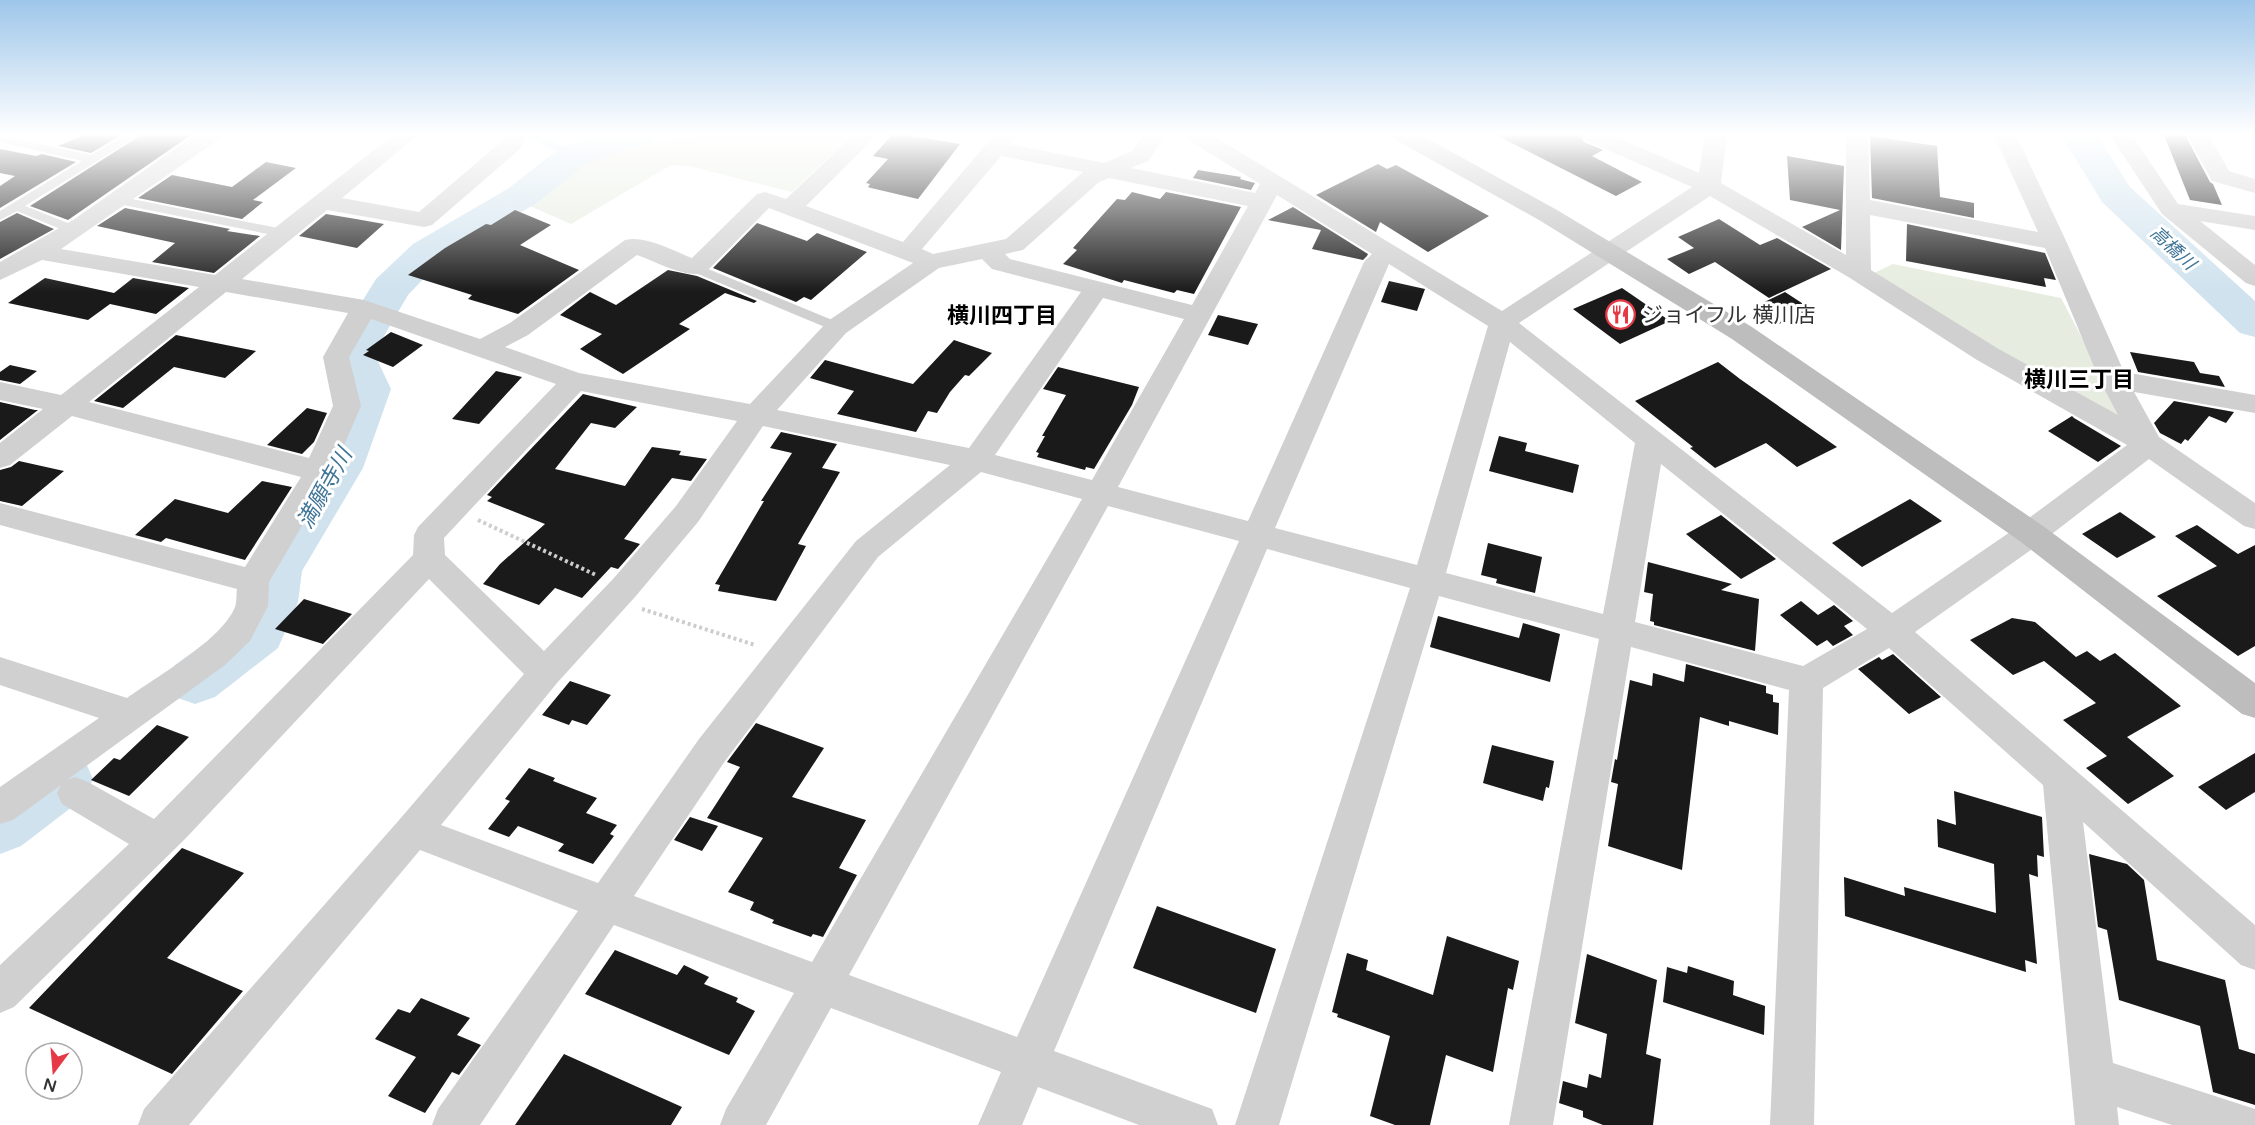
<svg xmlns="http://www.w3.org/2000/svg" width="2255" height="1125" font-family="'Varela Round','Noto Sans JP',sans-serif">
<rect width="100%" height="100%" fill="#fff"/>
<!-- green -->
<path fill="#e6ecdf" d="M715,135H852L792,192L689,166L671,165L571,224L530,206C541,194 552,178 564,168C599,141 672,139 715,135Z
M1893,264L2061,298L2129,428L1872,274Z"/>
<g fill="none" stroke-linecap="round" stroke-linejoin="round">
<!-- stream -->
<path stroke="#cfe2ee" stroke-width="7" d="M531,135L574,155"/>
<!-- river -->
<path fill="#cfe2ee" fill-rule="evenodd" d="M601,135H656L651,143L587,163L535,204L441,260L408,295L374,353L391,389L363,468L302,571L298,602L278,648L215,697L195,704L175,697L167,681L175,665L238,619L246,602L251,570L316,466L347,389L330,353L376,279L413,244L509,188L561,147Z
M2061,135H2097L2130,187L2255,301V337L2240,333L2102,202Z
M64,754L85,761L93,779L85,797L21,846L0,854V792L43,761Z"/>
</g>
<!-- building -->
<path fill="#1a1a1a" d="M84,135H121L91,153L58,146Z
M141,135H191L68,220L30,206Z
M892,135H906L960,144L918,199L871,188L868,187L870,184L866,183L888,159L873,156Z
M1496,135H1580L1584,142L1603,150L1592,156L1642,182L1616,196Z
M2164,135H2185L2210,182L2213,184L2222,205L2190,200Z
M1870,136L1937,146L1940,197L1974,203V218L1872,198Z
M0,149L36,156L42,154L76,162L0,208V186L15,176L0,173Z
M1787,156L1844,166L1841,250L1802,227L1840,210L1790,200Z
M266,162L296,168L253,200L263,202L242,219L138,198L172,175L232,187Z
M1378,164L1387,169L1396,165L1489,216L1428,252L1380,222L1376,232L1316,195Z
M1198,170L1241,177L1240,179L1255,183L1251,190L1193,178Z
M1132,192L1160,199L1166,192L1241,207L1194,294L1177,290L1174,293L1124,280L1122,283L1063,264L1077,250L1073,248L1117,199L1125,200Z
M1293,207L1368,254L1367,256L1363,260L1312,249L1321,230L1268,220Z
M125,208L230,229L227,231L260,236L214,273L152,262L175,243L97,226Z
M515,210L551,225L520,245L579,270L518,314L468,299L472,295L408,275L445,248L486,224L491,225Z
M17,213L54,229L0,259V222Z
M326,214L356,219L384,224L357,248L299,236Z
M1719,219L1760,245L1777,238L1831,269L1769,298L1715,262L1689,274L1667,259L1694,248L1678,237Z
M757,223L807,241L817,233L867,252L811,300L804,297L796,302L713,268Z
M1907,224L2045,253L2056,280L2044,278L2046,287L1906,261Z
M668,270L697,276L757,301L754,303L725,293L679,324L690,329L623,374L580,349L602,334L560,315L590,292L616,305Z
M45,278L114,293L133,278L189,288L156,314L110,304L88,320L8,303Z
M1389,281L1425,289L1417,311L1381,302Z
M1622,288L1670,321L1620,344L1573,309Z
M1785,292L1811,309L1779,324L1754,307Z
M1218,315L1258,324L1248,345L1208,335Z
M391,332L423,345L393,367L363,355L369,351L366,350Z
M176,335L256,351L225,378L174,367L123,408L94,401Z
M954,340L992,353L969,376L965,375L950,392L937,413L928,411L916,432L837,414L854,391L810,378L825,360L913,384Z
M2130,352L2194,362L2200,373L2219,376L2225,387L2138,372Z
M1718,362L1740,379L1837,447L1797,467L1766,443L1715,468L1690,448L1693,447L1635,401Z
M10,365L37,371L20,384L0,380V372Z
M1058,367L1139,387L1132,405L1094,469L1086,467L1085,470L1037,457L1039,453L1036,452L1045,436H1042L1066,395L1043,389Z
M496,371L522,377L479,424L452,419Z
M583,394L637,407L615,428L591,423L555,469L625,486L652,447L681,451L679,455L707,459L691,481L672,478L624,539L640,544L618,569L611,567L582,598L555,588L539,605L483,584L500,564L545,524L487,501L492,497L487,495Z
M2174,401L2234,412L2226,423L2209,416L2188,441L2185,439L2181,444L2160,433L2154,423Z
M0,402L35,410H38L0,440Z
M307,408L327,413L314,442L302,454L267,445Z
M2072,416L2074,418L2121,446L2098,462L2048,431Z
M781,432L837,444L822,468L840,472L798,544L806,546L776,601L718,591L720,585L715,584L764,501H761L792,453L770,448Z
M1499,436L1527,443L1525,451L1579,465L1573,493L1489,471Z
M19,461L64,471L22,506L0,501V470L11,467Z
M262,481L292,487L245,560L166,538L161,542L135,535L175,499L228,513Z
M1910,499L1942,521L1862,567L1832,543Z
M2120,512L2156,537L2117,558L2082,534Z
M1721,515L1776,559L1741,579L1686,534Z
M2197,525L2238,554L2255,545V646L2238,656L2157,596L2217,566L2175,536Z
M1488,543L1542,557L1535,593L1496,583L1497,579L1481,575Z
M1648,562L1732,584L1721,590L1759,599L1755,651L1654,625V622L1650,621L1653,594L1644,592Z
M304,599L352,614L323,644L275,629Z
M1801,601L1818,615L1834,605L1853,621L1844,626L1853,635L1833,646L1827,640L1817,646L1780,615Z
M1438,616L1519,638L1523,623L1560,634L1550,682L1430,647Z
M2012,618L2035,622L2076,657L2087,651L2100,661L2115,653L2181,706L2127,737L2174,776L2128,804L2086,768L2107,756L2063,720L2096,703L2044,661L2013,675L1970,640Z
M1893,654L1941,697L1909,714L1858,669L1879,657L1882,660Z
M1686,664L1766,686V693L1773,695V702L1779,703L1778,735L1729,721V726L1700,717L1682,870L1608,846L1618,784L1611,782L1615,759L1617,760L1630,680L1652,686L1653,673L1684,682Z
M570,681L611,695L587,725L572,720L569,725L542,715Z
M756,723L824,748L792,797L866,820L839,868L857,875L823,937L813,934L811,937L772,923L774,920L750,910L754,902L728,892L763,838L707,818L740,767L727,762Z
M157,725L189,737L129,796L91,780L114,758L120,760Z
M1492,745L1554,761L1549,788L1546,787L1543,801L1483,783Z
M2255,753V792L2226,810L2198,787Z
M529,768L555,778L553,781L597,798L586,813L617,825L610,834L614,836L593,864L558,851L564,844L518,826L509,837L488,829L510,801L505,799Z
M1954,791L2042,817L2044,857L2037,855L2038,877L2029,874L2037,964L2025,960L2026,972L1845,916L1844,877L1905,896L1904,887L1996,913L1994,864L1938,847L1937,819L1956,825Z
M690,817L718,826L702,851L674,840Z
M182,848L244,873L167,958L243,991L172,1074L29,1008Z
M2089,854L2127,864L2144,880L2157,960L2225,980L2239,1049L2255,1054V1105L2213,1092L2200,1026L2119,1000L2107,930L2098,927Z
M1157,906L1276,949L1256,1013L1133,968Z
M1447,936L1519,961L1513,990L1508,988L1493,1072L1446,1055L1430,1125H1395L1370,1116L1390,1036L1337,1017L1338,1014L1332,1012L1347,953L1368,960L1366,970L1433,995Z
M615,950L677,975L684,965L709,977L704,984L738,998L736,1002L755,1011L729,1055L585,994Z
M1587,954L1657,980L1646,1054L1661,1059L1653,1125H1603L1583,1117V1111L1559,1103L1563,1081L1587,1088L1589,1074L1601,1078L1607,1034L1575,1023Z
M1688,966L1734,981L1733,995L1765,1006L1764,1035L1663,1002L1667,967L1687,973Z
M421,998L470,1018L457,1035L481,1045L459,1075L452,1072L425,1113L388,1096L416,1057L375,1039L398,1009L410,1013Z
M564,1054L682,1107L671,1125H515Z"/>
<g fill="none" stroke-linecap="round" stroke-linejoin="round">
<!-- path -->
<path stroke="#cdcdcd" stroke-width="4" stroke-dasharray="3 3" stroke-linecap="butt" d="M478,520L596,575
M642,609L755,645"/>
<!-- lane -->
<path fill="#d0d0d0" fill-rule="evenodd" d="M125,135H139L25,206L78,227L80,230L78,233H70L17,211L0,220V211L82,161L0,142V136L91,155Z
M117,196L283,229L289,233L283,237L113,203L111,200L113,197Z
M696,264L842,324L844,327L842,330H832L691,271L689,268L691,265Z"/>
<!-- street -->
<path fill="#d0d0d0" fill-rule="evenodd" d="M195,135H221L218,140L61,249L215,275L393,135H418L342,198L419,212L502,141L503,135H525L521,148L432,225L424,227L327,210L242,279L364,300L480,339L510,323L625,240C646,235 673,251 692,258L757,194L765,192L786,199L853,135H877L806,206L903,242L994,135H1017L1010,144L1104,163L1132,151L1144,135H1166L1148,161L1131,168L1255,193L1260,184L1188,140L1185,135H1212L1502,311L1692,187L1585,140L1582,135H1612L1699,173L1705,135H1727L1721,183L1846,255V135H1868L1870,200L2038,232L1994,135H2016L2067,243L2124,372L2255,395V413L2134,392L2159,437L2255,503V529L2244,526L2149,459L2035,547L1915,632L2255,925V970L2241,965L2083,822L2113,1063L2255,1109V1125H2172L2117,1107L2119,1125H2075L2043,785L1889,648L1823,688L1814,1125H1770L1789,690L1631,647L1553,1125H1509L1599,639L1439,596L1279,1125H1235L1410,588L1267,549L1054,1051L1212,1109L1218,1125H1139L1038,1087L1022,1125H978L1001,1072L831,1008L766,1125H720L726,1109L794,993L614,925L480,1125H432L438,1109L578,911L420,850L189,1125H138L144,1109L400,819L524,674L429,579L186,838L14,1007L0,1013V965L129,844L62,804L57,793L61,785L13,820L0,824V787L99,718L0,685V657L127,698C156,677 222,640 235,607C237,602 236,595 237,589L0,525V503L245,567L301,477L72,416L10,465L0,468V443L43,409L0,400V382L61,395L199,287L42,260L0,280V262L73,220ZM1001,156L1083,172L1006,239L933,254L922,249ZM1109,178L1248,206L1192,305L1010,259L1005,254L1023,250L1099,182ZM1277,195L1372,254L1364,262L1248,521L1118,487ZM1710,196L1850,278L1977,360L2127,445L2013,530L1892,613L1519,323ZM769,208L913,263L828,321L750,404L579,373L505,347L528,335L637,255C657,262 684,278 705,273ZM1870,215L2045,248L2099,379L2118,415L1997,348L1871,270ZM982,259L992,269L1081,292L969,448L777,410L846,333L939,268ZM1389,264L1488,326L1417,565L1275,528ZM226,292L348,313L323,357L333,406L309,458L89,402ZM1103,298L1184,319L1092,480L995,455ZM371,319L556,384L418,527L414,535L413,555L154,819L88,782L75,777L67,780L225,665L250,641L268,606L269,582L330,478L361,406L349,357ZM1510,342L1635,443L1603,614L1446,573ZM581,391L737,421L676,506L613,579L544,651L445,555L444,538ZM763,426L950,465L856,541L699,739L598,883L441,825L557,683L635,597L698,522ZM1661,464L1867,629L1803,666L1635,622ZM981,472L1082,499L812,962L634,896L725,761L878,557ZM1108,506L1239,541L1017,1037L849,975Z
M2110,135H2132L2178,204L2255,216V230L2200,221L2255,265V286L2246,283L2162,214Z
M2187,135H2209L2229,171L2255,179V193L2212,181Z"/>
<!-- secondary -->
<path fill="#bdbdbd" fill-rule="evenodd" d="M1392,135H1421L1557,210L1752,327L2043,526L2255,683V718L2242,714L2021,542L1732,339L1539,220L1396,140Z"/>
</g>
<!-- sky -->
<linearGradient id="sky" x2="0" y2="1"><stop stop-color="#9ec6ea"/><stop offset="0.46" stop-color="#fff"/><stop offset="1" stop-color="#fff" stop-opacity="0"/></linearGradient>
<rect width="2255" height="292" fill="url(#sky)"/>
<!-- icons -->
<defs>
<symbol id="restaurant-ring" viewBox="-11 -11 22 22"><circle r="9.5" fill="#fff" stroke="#e63946" stroke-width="1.5"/><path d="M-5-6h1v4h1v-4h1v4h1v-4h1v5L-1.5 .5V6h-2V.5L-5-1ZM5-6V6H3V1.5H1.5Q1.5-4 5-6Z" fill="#e63946"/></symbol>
</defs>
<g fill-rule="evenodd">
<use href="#restaurant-ring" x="1604" y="298" width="33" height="33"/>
</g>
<g text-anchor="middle" stroke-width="6" stroke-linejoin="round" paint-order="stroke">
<!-- far-water labels -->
<g font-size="18" font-style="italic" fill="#3f7597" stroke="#fff">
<text transform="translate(2173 248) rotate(43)" y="6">高橋川</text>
</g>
<!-- poi labels -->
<g font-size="21" fill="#333" stroke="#fff" text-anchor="start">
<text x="1642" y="322">ジョイフル 横川店</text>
</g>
<!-- neighbourhood labels -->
<g font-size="22" font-weight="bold" fill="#000" stroke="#fff">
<text x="1002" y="323">横川四丁目</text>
<text x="2079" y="387">横川三丁目</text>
</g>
<!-- water labels -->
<g font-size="22" font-style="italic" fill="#3f7597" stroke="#fff">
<text transform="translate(324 488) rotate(-61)" y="8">満願寺川</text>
</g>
</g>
<!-- north arrow -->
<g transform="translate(54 1071) rotate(196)"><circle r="28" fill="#ffffff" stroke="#adadad" stroke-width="1.5"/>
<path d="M0-4.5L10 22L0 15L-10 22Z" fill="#e63946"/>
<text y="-9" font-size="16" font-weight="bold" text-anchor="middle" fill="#333333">N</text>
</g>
</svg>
